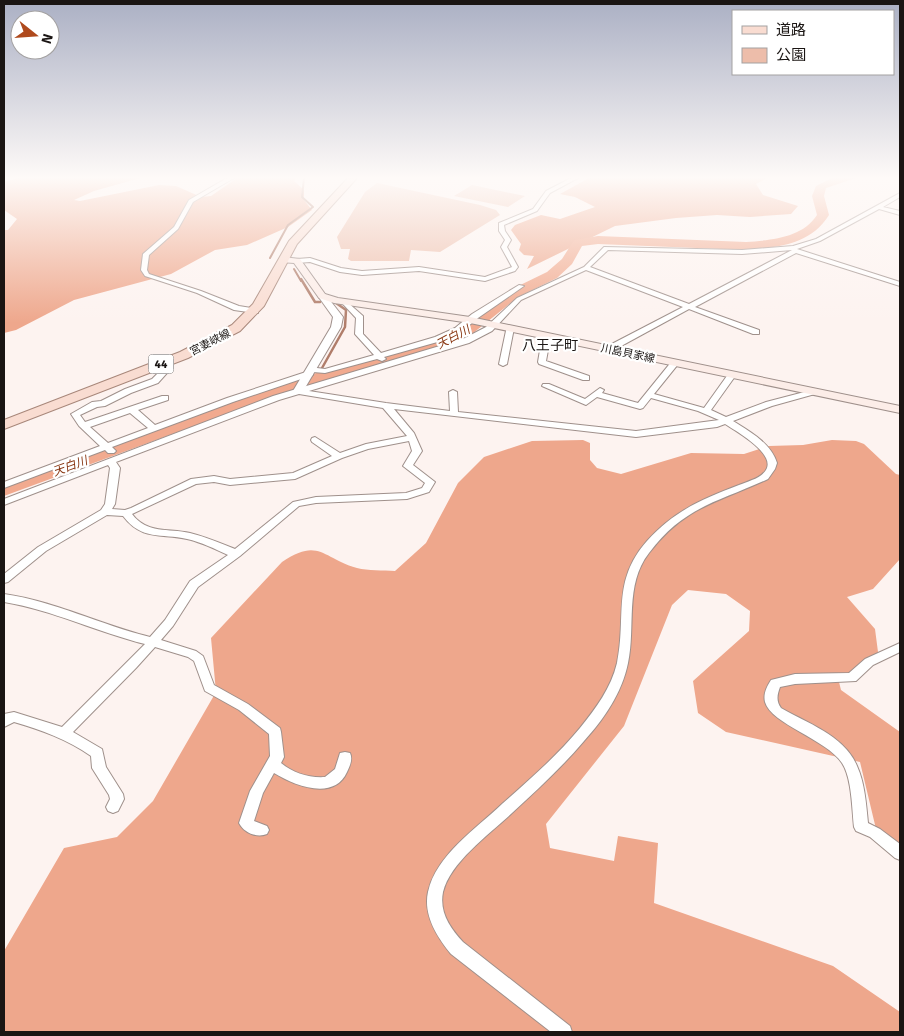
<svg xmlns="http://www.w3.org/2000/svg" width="904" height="1036" font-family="Signika,'Noto Sans JP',sans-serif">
<rect width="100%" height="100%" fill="#fdf3f0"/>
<!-- green -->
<path fill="#edbdaa" d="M377,183L480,205L496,210L500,215L440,252L411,250L409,261H351L348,259L350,249H341L337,237L365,192Z
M472,185L525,196L508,207L454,196Z"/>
<!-- forest -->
<path fill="#eea78c" d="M18,178H140L94,191L74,200L80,201L159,185L176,186L201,197L211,196L237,178H296L294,181L304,190V200L312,210L288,227L247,245L215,250L171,274L74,300L16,330L4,333V230H8L17,219L4,210V182Z
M589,178H767L756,184L763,195L798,206L791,214L750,217L717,215L676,218L615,226L527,269L534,256L524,255L519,250L521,244L511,230L515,225L541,215L560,219L595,207L575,197L560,194Z
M583,440L590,443V460L597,468L621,474L691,453L744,454L769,446L803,445L832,440L856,441L864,444L896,474L900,475V559L873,589L847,597L875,629L878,652L839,682L841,690L900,732V846L876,829L860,762L726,732L698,713L693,681L749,631L750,611L726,594L688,590L672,605L624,726L546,824L550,848L614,861L618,836L658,843L654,903L833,966L900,1012V1032H4V951L64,848L117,837L153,801L216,692L211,638L282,562C319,537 322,558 357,568C368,571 383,570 395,571L426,543L458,483L484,457L532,441Z"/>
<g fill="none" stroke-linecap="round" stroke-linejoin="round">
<!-- stream-far1 -->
<path stroke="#b07d6a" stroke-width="2" d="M270,258L288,225L313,207L302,197L304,178
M294,269L301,281"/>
<!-- stream -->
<path stroke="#b07d6a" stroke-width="2.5" d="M301,279L315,302H320
M317,377L345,327L346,310L336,303"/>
<!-- river -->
<path fill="#f1aa8f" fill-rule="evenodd" d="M832,178H856L826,188L824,196L829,215C810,245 779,247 746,250L598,244L582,246L572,264L557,278L518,297L467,338L433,352L376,369L345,374L289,391L4,496V484L277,385L336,367L374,360L423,346L457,332L508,291L547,272L562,259L574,240L598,236L746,242C772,240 802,238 817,215L812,196L816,186Z"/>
<defs>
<path id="minor" d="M227,178H234L193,202L178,229L149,255L147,270L149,274L201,291L239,306L258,309V313H255L234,310L197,293L145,276L141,270L143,254L174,227L189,200Z
M571,178H578L550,193L537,211L504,225L505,231L511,240L507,247L518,267L515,271L485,281L419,271L362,275L340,272L310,262L297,263L294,261L297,259L310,258L341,268L362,271L419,267L485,277L512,267L501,247L505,240L499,231V223L533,209L546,191Z
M900,193V197L883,207L900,211V215L879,209L820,241L797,249L900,282V286L796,253L695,307L759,330V334H753L689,309L612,351H606V347L683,307L586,270L521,300L492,331L469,343L309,391L386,403L450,411L449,392L453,390L457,392L458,412L636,431L719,420L698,411L651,398L643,408L640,409L597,397L586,405L542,386L543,384H549L585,399L600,388L604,390L602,393L638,403L672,361H675L679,363L654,394L704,408L729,373H735L736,375L711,410L726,417L766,402L812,390L816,392L815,394L772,406L733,421C749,431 771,443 777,463L775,469L768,479C719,502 684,506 649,553C624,585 636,627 628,663C622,693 604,719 584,741C562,767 537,790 512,813C491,833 450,862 443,892C439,912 450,928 463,942L570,1026L572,1032H551L451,954C437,937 423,915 428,892C436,855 476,829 502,804C529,780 557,756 580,728C596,708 611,688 617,663C627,616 611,582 647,541C674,511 702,499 739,485C748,481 763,478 767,468C773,452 736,431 725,424L717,427L636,437L394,409L414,433L422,451L413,465L435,482L429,492L407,499L316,503L299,506L240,556L198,587L173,626L161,640L196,651L203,656L214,685L248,704L280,728L281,732L284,757L281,763C293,773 309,778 325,777L335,769L340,753L345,752L350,753C353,759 350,766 347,772C334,801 295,786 274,773L263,793L254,821L267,826L269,830L267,834C257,838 244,833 239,823L250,791L270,756L269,734L239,710L205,691L194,661L188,657L155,647L136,668L73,732L102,749L106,767L123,794L124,799L118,811L113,813L108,811L106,807L110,799L109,795L92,768L91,756C67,739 41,730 14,722L4,727V714L14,712L62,727L145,644C97,632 52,610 4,602V594C54,601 101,625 150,637L165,620L190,581L228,555C215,549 201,542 187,539C161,533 142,541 123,516L107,515L46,551L8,582L4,583V574L38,547L101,510L105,504L110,468L108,465L4,505V499L273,396L463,339L486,327L517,298L584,267L604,247L742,250L793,246L816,239ZM608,250L742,254L792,250L689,304L590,267ZM299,394L383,408L407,436L366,444L340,453L315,437L312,438L311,440L312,442L332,456L293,473L230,479L214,476L191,479L131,508L125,510L112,509L115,504L120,468L116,462L279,400ZM409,441L412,451L403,466L425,483L422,488L406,493L316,497L293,502L235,549C220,543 206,537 190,533C168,528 147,534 132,514L196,484L214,482L230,485L295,479L342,458L368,449Z
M519,285L524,286L478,318L461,332L441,341L384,357L386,359L382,361L377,359L325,373L313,372V375L233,402L112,447L116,451L114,453H108L105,450L4,488V482L100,446L79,426L71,414L92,402L101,401L125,389L152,379L158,373L151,369V365H157L167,373L158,383L131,393L105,406L97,407L80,415L85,422L162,396H168V400L138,410L155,425L227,398L309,371L308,369L309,367L325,369L374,355L355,334L356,318L342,303V301H346L363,316V334L381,353L435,337L455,328L472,314ZM130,413L148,428L108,443L90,427Z
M507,326H513L514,328L507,364L503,366L499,364Z
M551,335H554L558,337L548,350L546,361L589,376V380H583L539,364L538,362L540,350Z
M900,643V652L873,665L856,681L795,684L780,687C777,695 776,701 781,708C807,723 845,736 857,766C865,784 866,804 868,823L880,829L900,844V860L895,858L870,837L856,831L854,827C852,809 852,778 842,763C826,739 771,724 765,702C763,694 767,686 771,680L795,674L849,673L865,659Z"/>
<path id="tertiary" d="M322,293L325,294L343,317L341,327L302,393H294L293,391L331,327L333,317L318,296Z"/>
<path id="secondary" d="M283,257L300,259L325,294L338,298L470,317L900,406V413L470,323L334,303L319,298L294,263L280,262V258Z"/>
<path id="primary" d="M348,178H357L297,244L264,306L240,331L188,358L4,429V420L180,352L232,325L253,304L289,241Z"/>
</defs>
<!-- minor casing -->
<use href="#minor" stroke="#9f908b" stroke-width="2"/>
<!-- tertiary casing -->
<use href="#tertiary" stroke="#9f908b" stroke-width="2"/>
<!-- secondary casing -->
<use href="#secondary" stroke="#9f908b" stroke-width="2"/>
<!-- primary casing -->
<use href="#primary" stroke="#a8877a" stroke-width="2"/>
<!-- minor -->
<use href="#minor" fill="#fff" fill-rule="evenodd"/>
<!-- tertiary -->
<use href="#tertiary" fill="#fff" fill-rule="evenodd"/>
<!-- secondary -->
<use href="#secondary" fill="#fcede8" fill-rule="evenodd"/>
<!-- primary -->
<use href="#primary" fill="#f9dcd1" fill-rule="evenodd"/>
</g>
<!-- sky -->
<linearGradient id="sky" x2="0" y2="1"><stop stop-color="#abb0c4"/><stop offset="0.55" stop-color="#fefaf8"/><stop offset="1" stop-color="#fefaf8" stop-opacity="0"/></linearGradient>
<rect width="904" height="323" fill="url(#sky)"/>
<g text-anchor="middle" stroke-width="4.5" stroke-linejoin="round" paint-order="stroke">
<!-- far-street labels -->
<g font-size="11" fill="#1a1513" stroke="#fff">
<text transform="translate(210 342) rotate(-27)" y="4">宮妻峡線</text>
<text transform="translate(628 353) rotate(12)" y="4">川島貝家線</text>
</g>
<!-- far-water labels -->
<g font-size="12" font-style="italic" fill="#893611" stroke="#fff">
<text transform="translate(453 337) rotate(-28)" y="4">天白川</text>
<text transform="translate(70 466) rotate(-20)" y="4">天白川</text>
</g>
<!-- shield labels -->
<rect fill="#fff" stroke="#5f5b5a" stroke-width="1" x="148.5" y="354.5" width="25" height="19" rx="4"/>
<g font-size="12" font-weight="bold" fill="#1a1513">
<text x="161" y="368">44</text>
</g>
<!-- far-quarter labels -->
<g font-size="14" fill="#1a1513" stroke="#fff">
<text x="550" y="350">八王子町</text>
</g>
</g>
<!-- border -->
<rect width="904" height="1036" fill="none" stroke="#1a1513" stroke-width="10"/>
<!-- legend -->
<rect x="732" y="10" width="162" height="65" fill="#ffffff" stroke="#a3a1a1"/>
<rect x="742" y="26" width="25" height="8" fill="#f9dcd1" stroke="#a3a1a1"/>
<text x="776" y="35" font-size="15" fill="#1a1513">道路</text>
<rect x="742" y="48" width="25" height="15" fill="#edbdaa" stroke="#a3a1a1"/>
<text x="776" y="60" font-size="15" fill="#1a1513">公園</text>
<!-- north arrow -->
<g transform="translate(35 35) rotate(107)"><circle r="24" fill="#ffffff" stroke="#a3a1a1"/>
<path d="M0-4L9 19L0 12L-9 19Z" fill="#af4a1d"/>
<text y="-8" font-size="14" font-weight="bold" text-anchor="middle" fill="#1a1513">N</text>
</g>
</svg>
